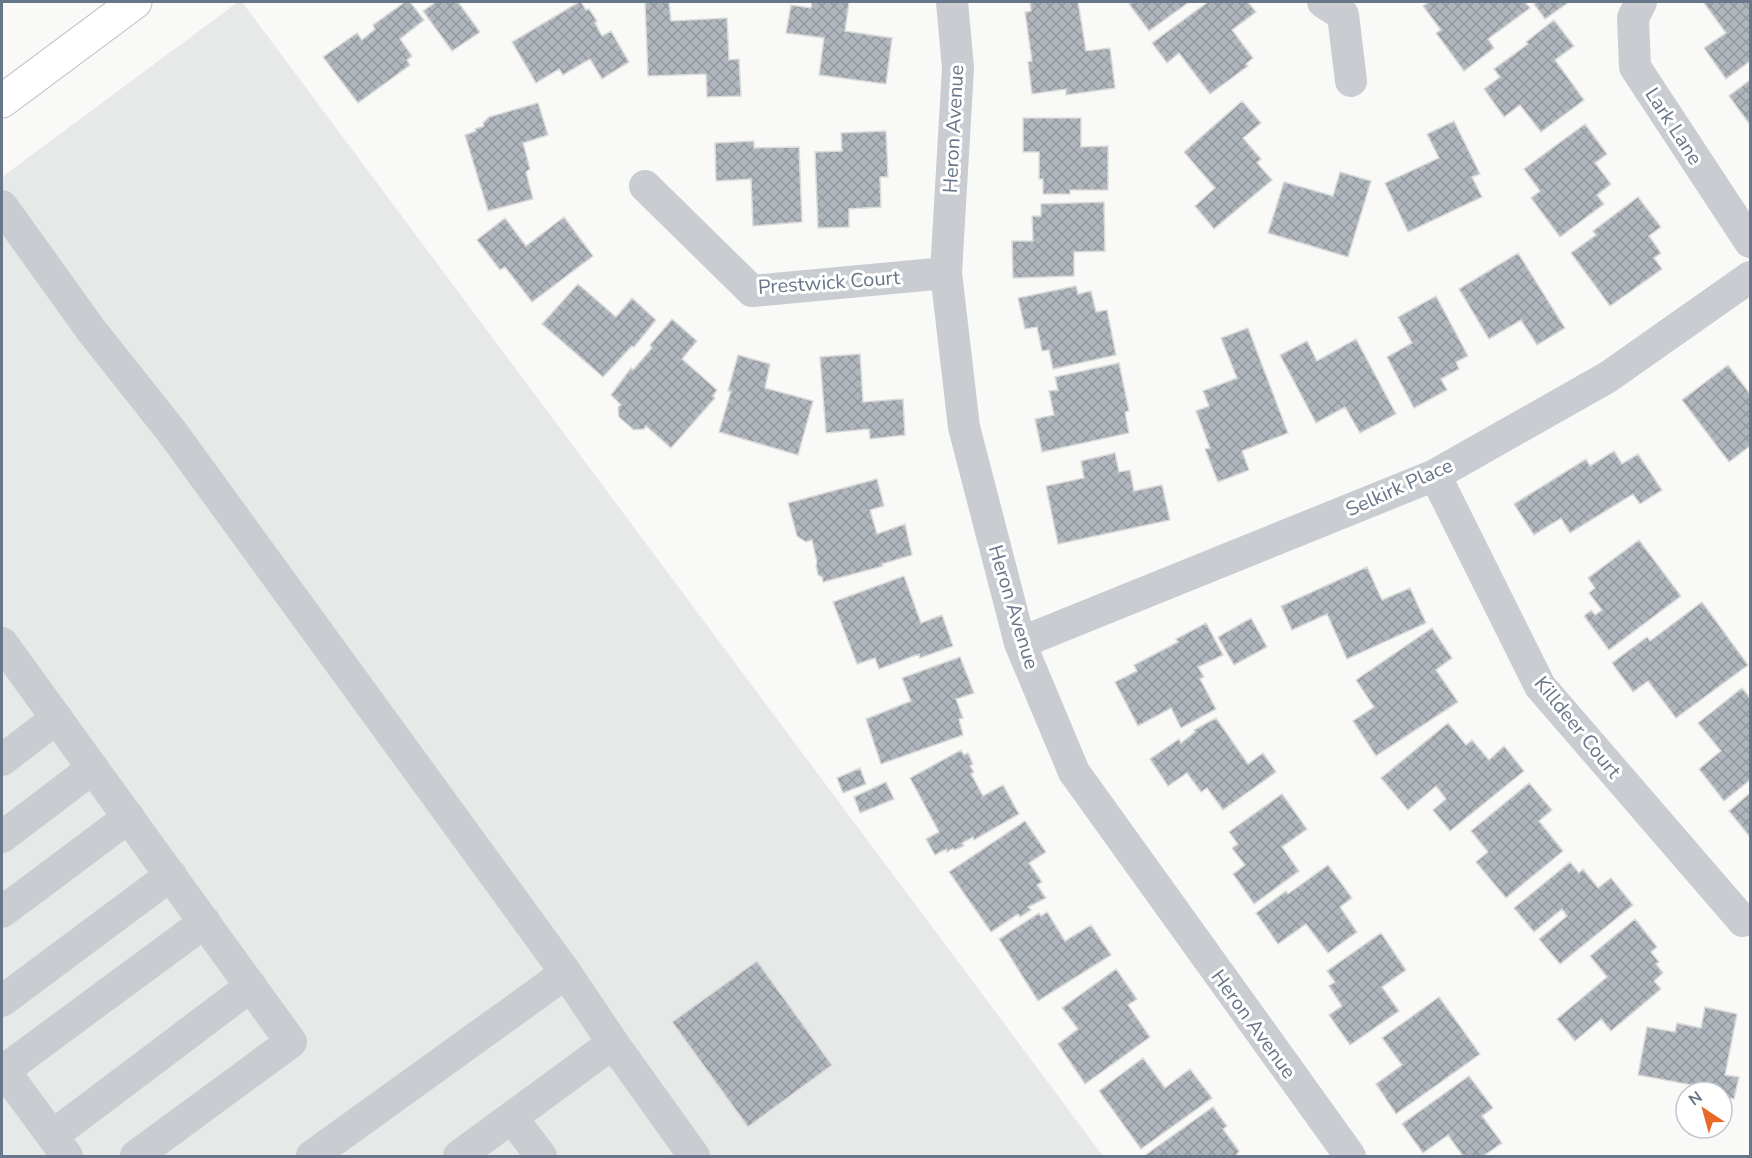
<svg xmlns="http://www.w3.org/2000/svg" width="1752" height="1158" font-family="'Nunito Sans',sans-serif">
<defs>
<pattern id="building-cross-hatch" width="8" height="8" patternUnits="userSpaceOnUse" patternTransform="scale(1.5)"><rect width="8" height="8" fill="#b0b6bd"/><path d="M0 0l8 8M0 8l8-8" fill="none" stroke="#93999f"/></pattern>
</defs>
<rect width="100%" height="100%" fill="#f9f9f7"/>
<!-- built -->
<path fill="#e7e8e8" d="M238,2H242L1103,1156H2V177Z"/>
<!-- building -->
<path fill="url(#building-cross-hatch)" stroke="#dbdbd9" stroke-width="1.5" d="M405,2H410L424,20L400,39L412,56L407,60L410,65L358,103L323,57L357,33L362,40L375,29L373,25Z
M436,2H458L480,32L452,51L423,11Z
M579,2H581L586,10L589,9L597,21L595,23L602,36L611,31L629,62L602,79L590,59L563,75L559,69L536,83L512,42Z
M645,2H669L671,21L727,18L729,60L739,59L741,96L707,97L706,74L648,76Z
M812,2H849L845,31L892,38L886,84L819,75L824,38L786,33L791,5L811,8Z
M1030,2H1078L1086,51L1110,48L1115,88L1066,95V89L1032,94L1028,62L1032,61L1025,12L1031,11Z
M1133,2H1189L1149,31L1129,4Z
M1208,2H1248L1256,12L1232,30L1253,58L1246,64L1248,66L1210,94L1179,53L1167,63L1152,43Z
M1429,2H1525L1530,8L1488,39L1494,48L1464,71L1436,33L1441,30L1423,6Z
M1537,2H1569L1545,19L1534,4Z
M1705,2H1750V61L1726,79L1704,48L1726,33L1704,3Z
M1554,20L1574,46L1555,60L1584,100L1541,132L1520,105L1504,117L1484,89L1500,77L1494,69L1528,44L1526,42Z
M1750,80V125L1729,96Z
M1242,101L1261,123L1243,138L1261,159L1257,163L1272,180L1214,229L1195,206L1215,188L1184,152Z
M538,103L548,135L523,143L530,169L526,172L533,199L488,211L465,135L476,131L475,129L484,126L483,123L489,117Z
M1023,118H1081V147L1108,146V190H1070V194H1043V179H1039V152H1023Z
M1454,121L1480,174L1472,177L1482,197L1408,232L1385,183L1439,158L1427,134Z
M1585,124L1607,154L1595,163L1611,184L1597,195L1604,204L1560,237L1531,198L1540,191L1524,169Z
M886,131L888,177H880L881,207L849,209V227L818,228L815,152L842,151L841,133Z
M754,141V148L799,147L802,222L753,226L751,179L716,181L715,143Z
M1340,172L1371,181L1348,257L1268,233L1284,182L1333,196Z
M1638,197L1661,227L1649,236L1661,253L1654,258L1662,269L1610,306L1571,253L1596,235L1593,231Z
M1104,202L1105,251L1074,252V276L1013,278L1012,241H1033L1032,216H1041V204Z
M564,217L593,256L532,302L505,267L500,270L477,240L505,218L526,246Z
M1518,253L1565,328L1537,345L1521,320L1489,339L1459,289Z
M578,284L616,317L632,298L656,320L634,347L632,346L603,377L542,324Z
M1076,286L1078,294L1091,291L1096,312L1107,310L1116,355L1053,369L1049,350L1042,351L1037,327L1025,329L1018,298Z
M1436,296L1468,356L1456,362L1459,369L1441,379L1447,390L1414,408L1387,357L1412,343L1398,317Z
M672,319L697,341L682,359L717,390L713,396L715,398L671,448L646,426L644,429L634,430L619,417L618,407L621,405L611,395L631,368L633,370L652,348L650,345Z
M1248,328L1288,433L1242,451L1249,470L1218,482L1205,449L1210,448L1196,411L1209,406L1203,391L1237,378L1221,338Z
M1356,339L1396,414L1360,433L1345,407L1316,423L1280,355L1307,341L1317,361Z
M860,354L863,402L903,399L905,435L870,439L869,429L826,433L820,357Z
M738,355L770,364L765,388L813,401L798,455L719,432L731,391H728Z
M1119,363L1129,411L1125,412L1129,433L1042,452L1035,419L1054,415L1049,391L1058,390L1055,377Z
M1728,365L1750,394V446L1729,462L1682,400Z
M1614,451L1622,464L1638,454L1662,490L1640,504L1633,494L1570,533L1561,518L1534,535L1514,504L1586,459L1590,466Z
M1115,453L1119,472L1130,470L1134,491L1162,485L1170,520L1058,544L1046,486L1084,478L1081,461Z
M877,479L884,506L870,510L877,534L905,524L912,555L882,564L883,566L823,582L822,577L818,575L816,565L817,562L812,540L806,542L797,536L788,503Z
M1639,540L1681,596L1609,650L1584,616L1591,610L1595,615L1602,610L1589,593L1595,588L1588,578Z
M1367,567L1382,600L1410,588L1426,623L1347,659L1327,614L1292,630L1281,606Z
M904,576L921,623L942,615L953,646L920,658L919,654L879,669L875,658L857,664L833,602Z
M1702,602L1748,665L1676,718L1648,681L1633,692L1612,663L1647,637L1650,641Z
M1251,618L1267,647L1234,665L1218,637Z
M1206,623L1223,655L1198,667L1204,677L1200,679L1216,709L1181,728L1171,708L1138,726L1115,682L1137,671L1134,665L1178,642L1176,639Z
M1432,628L1452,658L1436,670L1458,702L1376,756L1353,721L1374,707L1356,680Z
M960,657L974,693L956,699L963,718L959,719L963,735L881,764L866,719L911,701L902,678Z
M1742,688L1750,698V780L1724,801L1699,769L1721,751L1698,723Z
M1216,718L1248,764L1263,753L1276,772L1223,810L1207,788L1201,792L1187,773L1168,786L1150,759L1179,739L1181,743L1195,732L1194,730Z
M1448,723L1466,745L1472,740L1489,760L1504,746L1524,771L1450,831L1433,810L1446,799L1436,786L1408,810L1381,778Z
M961,750L964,755L968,753L973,764L970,766L974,772L971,774L983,796L1003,785L1019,814L974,840L973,837L962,843L964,846L954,850L953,848L947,852L946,849L935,855L926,839L939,832L910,778Z
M860,768L866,784L843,793L837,778Z
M886,782L894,799L860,813L854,797Z
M1529,783L1552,810L1539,821L1563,851L1506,898L1476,862L1488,852L1471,831Z
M1750,793V837L1729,811Z
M1282,794L1307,829L1282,847L1299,871L1254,904L1233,874L1245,865L1232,848L1238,844L1229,832Z
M1025,821L1046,852L1029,863L1042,882L1037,885L1046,898L1028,907L1031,910L1020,917L1018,914L991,932L949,872Z
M1570,862L1579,873L1583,869L1598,888L1611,878L1633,905L1560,964L1539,939L1567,916L1562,909L1534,932L1514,908Z
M1328,865L1352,898L1340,907L1357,932L1328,953L1306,924L1278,944L1256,913L1286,891L1288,894Z
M1047,912L1065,941L1091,925L1111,955L1038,1001L999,939L1039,913L1041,916Z
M1635,919L1657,947L1651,952L1659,962L1656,964L1663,973L1654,981L1661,989L1611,1031L1601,1019L1575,1041L1557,1019L1607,977L1590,956Z
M1381,933L1406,970L1382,987L1399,1011L1350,1045L1329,1015L1342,1006L1329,986L1335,982L1327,971Z
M757,961L832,1065L748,1127L672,1022Z
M1116,969L1137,999L1128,1005L1150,1037L1085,1084L1058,1044L1078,1029L1062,1008Z
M1439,997L1480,1054L1396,1114L1376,1084L1402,1065L1382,1038Z
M1705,1007L1737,1014L1725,1075L1739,1077L1734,1099L1722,1097V1092H1714V1089L1638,1075L1647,1027L1675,1032L1677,1023L1701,1028Z
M1143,1058L1165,1088L1190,1069L1212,1098L1141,1149L1099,1091Z
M1469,1076L1493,1108L1482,1116L1502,1143L1483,1156H1463L1448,1135L1423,1153L1402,1124Z
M1213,1107L1227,1126L1223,1129L1239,1151L1236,1156H1144Z"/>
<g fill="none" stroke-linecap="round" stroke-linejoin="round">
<defs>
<path id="major" d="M2,101L135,2"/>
</defs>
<!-- major casing -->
<use href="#major" stroke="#babdc2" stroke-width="35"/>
<!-- minor -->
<path stroke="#c9ccd0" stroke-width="32" d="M952,2L958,68L946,273L964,427L1020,643L1074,772L1350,1156
M1323,2L1343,15L1351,81
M1641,2L1633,18L1635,67L1750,242
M645,186L752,291L946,273
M2,206L91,330L172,432L566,973L312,1156
M1435,475L1540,686L1743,921
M2,643L291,1042L136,1156
M1020,643L1435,475L1608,377L1750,277
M2,760L57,718
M2,837L93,768
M2,912L129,817
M2,1001L171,875
M613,1043L694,1156
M2,1068L67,1156
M3,1071L205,922
M512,1118L541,1156
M52,1136L251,986
M459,1156L613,1043L566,973"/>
<!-- major -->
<use href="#major" stroke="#fff" stroke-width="33"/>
</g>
<g text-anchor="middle" stroke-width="6" stroke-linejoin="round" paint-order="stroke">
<!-- street labels -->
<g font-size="20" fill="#677688" stroke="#fff">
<text transform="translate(1674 126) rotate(57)" y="7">Lark Lane</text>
<text transform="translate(953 129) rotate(-87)" y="7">Heron Avenue</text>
<text transform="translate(829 282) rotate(-4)" y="7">Prestwick Court</text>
<text transform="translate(1399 487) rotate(-24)" y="7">Selkirk Place</text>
<text transform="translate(1014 607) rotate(73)" y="7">Heron Avenue</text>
<text transform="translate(1578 727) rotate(51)" y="7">Killdeer Court</text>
<text transform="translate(1254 1024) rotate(54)" y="7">Heron Avenue</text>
</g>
</g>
<!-- border -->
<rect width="1752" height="1158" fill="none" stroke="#677688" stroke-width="6"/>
<!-- north arrow -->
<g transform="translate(1704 1110) rotate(324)"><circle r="28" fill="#ffffff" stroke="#c2c8cf" stroke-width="1.5"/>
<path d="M0-4.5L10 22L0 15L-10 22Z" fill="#e86828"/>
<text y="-9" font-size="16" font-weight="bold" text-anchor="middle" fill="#677688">N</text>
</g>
</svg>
